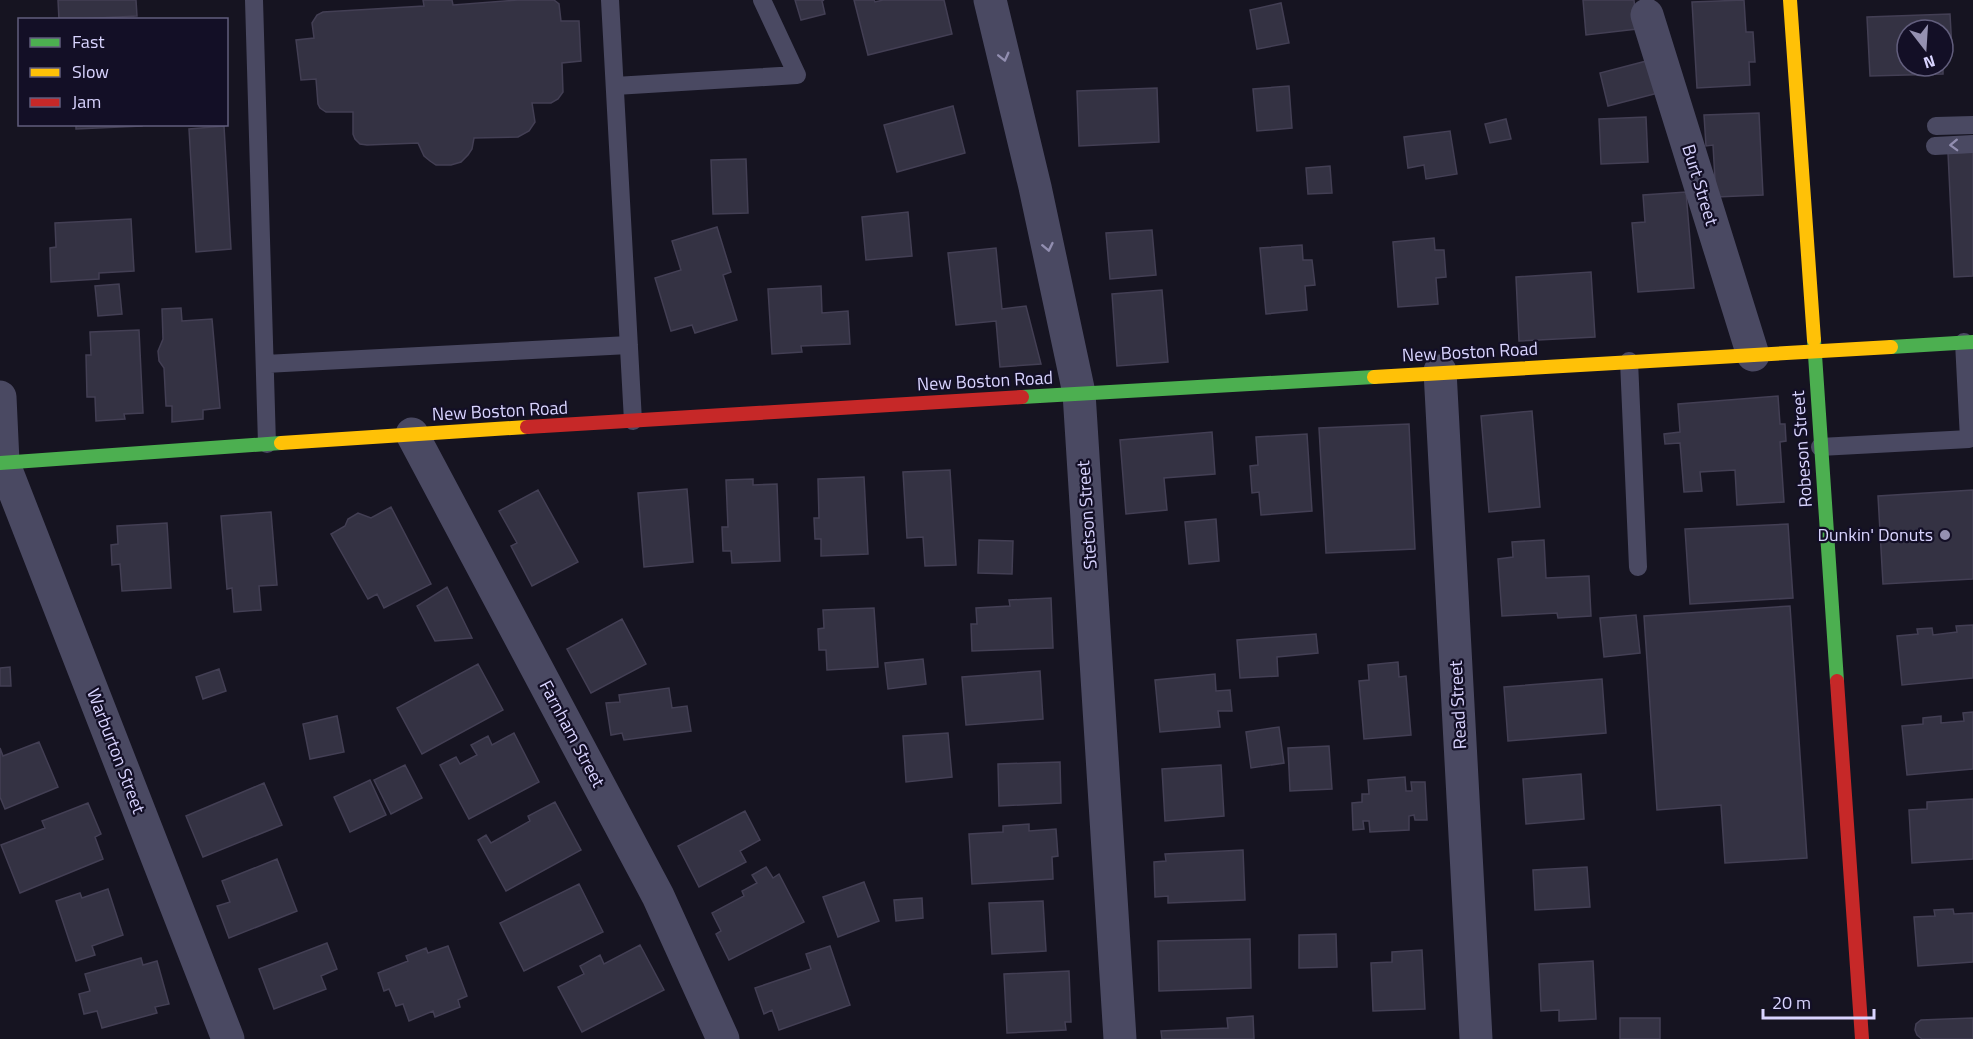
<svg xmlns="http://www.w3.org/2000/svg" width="1973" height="1039" font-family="'Titillium Web',sans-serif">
<rect width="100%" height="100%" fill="#161421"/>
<!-- building -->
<path fill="#343243" stroke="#433f54" stroke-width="1.5" d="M58,0H136L137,16L59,20Z
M423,0H452L453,5L518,0H554L559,4L561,21H579L581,61L562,63L563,92L558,99L551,103H532L535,122L529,131L518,137L474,138L472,149L468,155L461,162L451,165H436L430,161L424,156L418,143L367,145L360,144L355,139L353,134V112H326L320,108L318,104L316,79L301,80L296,40L314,38L312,23L317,15L323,12L424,6Z
M795,0H824L822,1L825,14L801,20Z
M854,0H874L875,2L883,0H944L952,34L868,55Z
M1583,0H1634L1637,29L1586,35Z
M1744,0L1746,32H1753L1755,62H1749L1750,85L1697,88L1692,2Z
M1281,3L1289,43L1257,49L1250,10Z
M1950,14L1952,50L1943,51V30H1907V66L1943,65V74L1870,76L1867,17Z
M1654,59L1662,92L1608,106L1600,73Z
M1289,86L1292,128L1257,131L1253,89Z
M1157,88L1159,142L1079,146L1077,91Z
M953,106L965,153L897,172L884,125Z
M1759,113L1763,195L1716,197L1713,145L1706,146L1704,115Z
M1646,117L1648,162L1601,164L1599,119Z
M1506,119L1511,139L1490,143L1485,124Z
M76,124H142V126L76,129Z
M224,126L231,249L196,252L189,129Z
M1450,131L1457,174L1426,179L1424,165L1408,168L1404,137Z
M1973,152V276L1954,277L1948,153Z
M746,159L748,213L713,214L711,160Z
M1330,166L1332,193L1308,194L1306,168Z
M1686,192L1694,288L1638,292L1632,223L1645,222L1643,195Z
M908,212L912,256L866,260L862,217Z
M131,219L134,271L99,273V279L51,282L50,248L56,247L55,223Z
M717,227L731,272L723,275L737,320L695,333L692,325L671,331L655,278L681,270L672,241Z
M1152,230L1156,275L1110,279L1106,233Z
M1434,238L1435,250H1444L1446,277L1436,278L1438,304L1398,307L1393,242Z
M1302,245L1303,260H1312L1315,285L1305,286L1307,310L1266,314L1260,248Z
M996,248L1002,309L1026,306L1041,364L1000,367L996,321L956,325L948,253Z
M1591,272L1595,337L1519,341L1516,277Z
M119,284L122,314L98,316L95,286Z
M821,286L822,313L848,311L850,344L801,346L802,352L772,354L768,289Z
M1162,290L1168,362L1117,366L1112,294Z
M181,308L182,321L212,319L220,408L203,410V419L172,422V406H166L164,368L159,361L158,351L163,339L162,309Z
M139,330L143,413L124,414L125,419L96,421L95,397H87L86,355H91L90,332Z
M1778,396L1780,424H1785L1786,441L1780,442L1784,502L1737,505L1735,470L1700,472L1702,491L1684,492L1680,443L1665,444L1664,434L1680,432L1678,404Z
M1532,411L1540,507L1489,512L1481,416Z
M1409,424L1415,549L1326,553L1319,428Z
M1212,432L1215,474L1164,478L1167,510L1126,514L1120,440Z
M1307,434L1312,511L1261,515L1259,492L1252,493L1250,466L1258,465L1256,437Z
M950,470L956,565L925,566L923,537L907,538L903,472Z
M864,477L868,554L821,556V539H815L814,518H819L818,479Z
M753,479V485L777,484L780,561L732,563L731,551H723L722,527H728L726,480Z
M687,489L693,562L644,567L638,493Z
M538,490L578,562L532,586L511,546L517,543L499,511Z
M1973,490V579L1883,584L1878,496Z
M391,507L431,584L384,608L377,594L368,599L331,534L345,526L348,519L358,513L371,518Z
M271,512L277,585L259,586L261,610L234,612L232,588L227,589L221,516Z
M1216,519L1219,561L1189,564L1185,522Z
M167,523L171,588L122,591L120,564L112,565L111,545L118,544L117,526Z
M1788,524L1793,598L1690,604L1685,529Z
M979,540L1013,541L1012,574L978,573Z
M1544,540L1546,578L1589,576L1591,616L1558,618L1557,613L1502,616L1498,559L1513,557L1512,542Z
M447,587L472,638L435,641L417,606Z
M1051,598L1053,648L972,651L971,624H977L976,608L1010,606L1009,600Z
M1790,606L1807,858L1725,863L1721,805L1657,810L1644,616Z
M874,608L878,667L827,670L826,650H819L818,629L824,628L823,610Z
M1636,615L1640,653L1604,657L1600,618Z
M622,619L646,664L591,693L567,649Z
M1973,625V678L1902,685L1897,636L1918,634L1917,629L1932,628L1933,635L1957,632L1956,626Z
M1316,634L1318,653L1277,657L1278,676L1240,678L1237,640Z
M923,659L926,684L888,689L885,663Z
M1398,662L1399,677L1406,676L1411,735L1364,739L1359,681L1369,680L1368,665Z
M478,664L503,710L422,754L397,708Z
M10,667L11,686H0V668Z
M219,669L226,691L203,699L196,677Z
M1040,671L1043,719L966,725L962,677Z
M1215,674L1216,691L1230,690L1232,711H1218L1220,727L1160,732L1155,680Z
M1602,679L1606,733L1508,741L1504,687Z
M669,688L672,708L687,706L691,731L624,740L622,733L611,735L606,703L620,702L619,695Z
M1973,712V769L1907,775L1902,726L1923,724V718L1941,716V723L1964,721L1963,713Z
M337,716L344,752L310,759L303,724Z
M1279,727L1284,763L1251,768L1246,732Z
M514,733L539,782L469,819L440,765L456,757L460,764L477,755L471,745L488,736L492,745Z
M948,733L952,777L906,782L903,736Z
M39,742L58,787L5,809L0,797V748L3,756Z
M1329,746L1332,789L1290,791L1288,748Z
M1060,762L1061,803L999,806L998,764Z
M405,765L422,798L391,814L374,780Z
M1221,765L1224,816L1165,821L1162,769Z
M1581,774L1584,819L1526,824L1523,779Z
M1405,777L1406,791H1412L1411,782H1425L1427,820H1415L1414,815L1409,816V830L1370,832L1369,821H1363L1364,829L1353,830L1352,803L1362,802V794H1369L1368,780Z
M370,780L386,815L350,832L334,797Z
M264,783L282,825L203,857L186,816Z
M1973,799V859L1912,863L1909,810L1927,809V802Z
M555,802L581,850L506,891L478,840L486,835L491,843L530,821L528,816Z
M88,803L101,834L95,837L103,859L20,893L1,845L45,828L42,821Z
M745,811L760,840L740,851L746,862L699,887L678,846Z
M1029,824V831L1056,829L1058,856L1052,857L1053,879L972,884L969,834L1003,832V826Z
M1243,850L1245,900L1168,903V896L1155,897L1154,862L1166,861L1165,854Z
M277,859L297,911L229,938L217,906L230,902L222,881Z
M766,867L773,878L779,874L804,922L729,960L716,934L721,931L712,913L744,896L742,891L757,883L752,875Z
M1587,867L1590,907L1535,910L1533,870Z
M864,882L879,921L838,937L823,897Z
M579,884L603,932L524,971L500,923Z
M108,889L123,935L92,946L95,955L76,961L56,901L80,893L82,898Z
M922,898L923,918L896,921L894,900Z
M1043,901L1046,951L992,954L989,903Z
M1953,909L1954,914L1973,913V962L1918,966L1914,917L1935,916L1934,910Z
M1336,934L1337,967L1299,968V935Z
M1250,939L1251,988L1159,991L1158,941Z
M327,943L337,969L321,976L326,989L274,1009L259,969Z
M640,945L664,990L582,1032L558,987L584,974L580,966L600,955L604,964Z
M448,946L467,996L458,1000L460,1007L435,1017L433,1011L409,1021L403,1004L396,1006L389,989L384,991L378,973L408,961L406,956L426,948L428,953Z
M830,946L850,1005L779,1030L772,1010L764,1014L755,988L811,969L806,954Z
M1422,950L1425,1009L1373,1011L1371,963L1392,962V952Z
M141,958L143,965L157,961L169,1004L155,1007L157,1013L102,1028L97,1011L84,1014L79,994L90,991L85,974Z
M1593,961L1596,1019L1559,1021V1010L1541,1011L1539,964Z
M1069,971L1071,1022H1065L1066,1030L1007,1033L1004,974Z
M1253,1016L1254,1039H1162L1161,1031L1228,1028L1227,1018Z
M1620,1018H1660V1039H1620Z
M1973,1018V1039H1922L1917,1035L1915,1030L1916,1024L1921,1020Z"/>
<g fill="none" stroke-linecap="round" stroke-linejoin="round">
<!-- lane -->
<path stroke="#4a4962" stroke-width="18" d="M254,0L267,444
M610,0L633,421
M615,86L797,75L762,0
M1936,126L1973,125
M1935,146L1973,144
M1629,361L1638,567
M265,364L629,345
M1820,447L1969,439L1964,342"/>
<!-- street -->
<path stroke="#4a4962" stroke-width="33" d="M990,0L1035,187L1079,393L1120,1039
M1647,15L1753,355
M1440,371L1476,1039
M0,397L3,462L228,1039
M412,434L658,896L723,1039"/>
<!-- fast -->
<path stroke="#4caf50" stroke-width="14" d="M1814,340L1837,681
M1891,347L1973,342
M1022,397L1374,377
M0,463L281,443"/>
<!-- slow -->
<path stroke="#ffc107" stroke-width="14" d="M1790,0L1814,340
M1374,377L1891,347
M281,443L527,427"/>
<!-- jam -->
<path stroke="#c62828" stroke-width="14" d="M527,427L1022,397
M1837,681L1862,1039"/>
</g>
<!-- one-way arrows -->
<defs><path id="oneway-chevron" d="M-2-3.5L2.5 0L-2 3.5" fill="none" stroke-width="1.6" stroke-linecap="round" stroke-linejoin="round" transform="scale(1.5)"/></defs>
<g stroke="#928eb0">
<use href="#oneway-chevron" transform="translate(1004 57) rotate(76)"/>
<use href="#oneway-chevron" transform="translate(1954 145) rotate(178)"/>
<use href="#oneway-chevron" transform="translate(1048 247) rotate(78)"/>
</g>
<!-- markers -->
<circle fill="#9591b1" stroke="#130f26" stroke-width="2" cx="1945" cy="535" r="6"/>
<g text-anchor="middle" stroke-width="4.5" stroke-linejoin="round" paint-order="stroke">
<!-- street labels -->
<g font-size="18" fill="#d9d4ff" stroke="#130f26">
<text transform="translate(1700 185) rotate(73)" y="6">Burt Street</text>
<text transform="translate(1470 352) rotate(-3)" y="6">New Boston Road</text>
<text transform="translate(985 381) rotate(-3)" y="6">New Boston Road</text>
<text transform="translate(500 411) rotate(-3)" y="6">New Boston Road</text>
<text transform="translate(1802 449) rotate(-94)" y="6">Robeson Street</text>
<text transform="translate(1087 515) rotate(-94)" y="6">Stetson Street</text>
<text transform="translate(1458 705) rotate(-93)" y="6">Read Street</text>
<text transform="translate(572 734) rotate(62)" y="6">Farnham Street</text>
<text transform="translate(116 751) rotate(69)" y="6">Warburton Street</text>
</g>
<!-- poi labels -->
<g font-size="18" fill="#d9d4ff" stroke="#130f26" text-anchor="end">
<text x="1933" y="541">Dunkin' Donuts</text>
</g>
</g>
<!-- legend -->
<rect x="18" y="18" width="210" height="108" fill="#130f26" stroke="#625e7d" stroke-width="1.5"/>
<rect x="30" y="38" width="30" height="9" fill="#4caf50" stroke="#625e7d" stroke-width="1.5"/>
<text x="72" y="48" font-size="18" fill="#d9d4ff">Fast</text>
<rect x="30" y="68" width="30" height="9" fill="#ffc107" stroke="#625e7d" stroke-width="1.5"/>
<text x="72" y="78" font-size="18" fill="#d9d4ff">Slow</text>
<rect x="30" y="98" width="30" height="9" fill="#c62828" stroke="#625e7d" stroke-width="1.5"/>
<text x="72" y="108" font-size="18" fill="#d9d4ff">Jam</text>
<!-- north arrow -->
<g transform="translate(1925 48) rotate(163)"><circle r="28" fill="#130f26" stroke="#625e7d" stroke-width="1.5"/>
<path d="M0-4.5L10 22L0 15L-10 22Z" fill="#9591b1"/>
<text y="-9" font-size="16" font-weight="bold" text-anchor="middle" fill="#d9d4ff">N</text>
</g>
<!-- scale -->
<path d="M1763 1009v9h111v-9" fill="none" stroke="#d9d4ff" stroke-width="3"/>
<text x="1772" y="1009" font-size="18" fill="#d9d4ff" stroke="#130f26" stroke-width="4.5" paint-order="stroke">20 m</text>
</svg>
